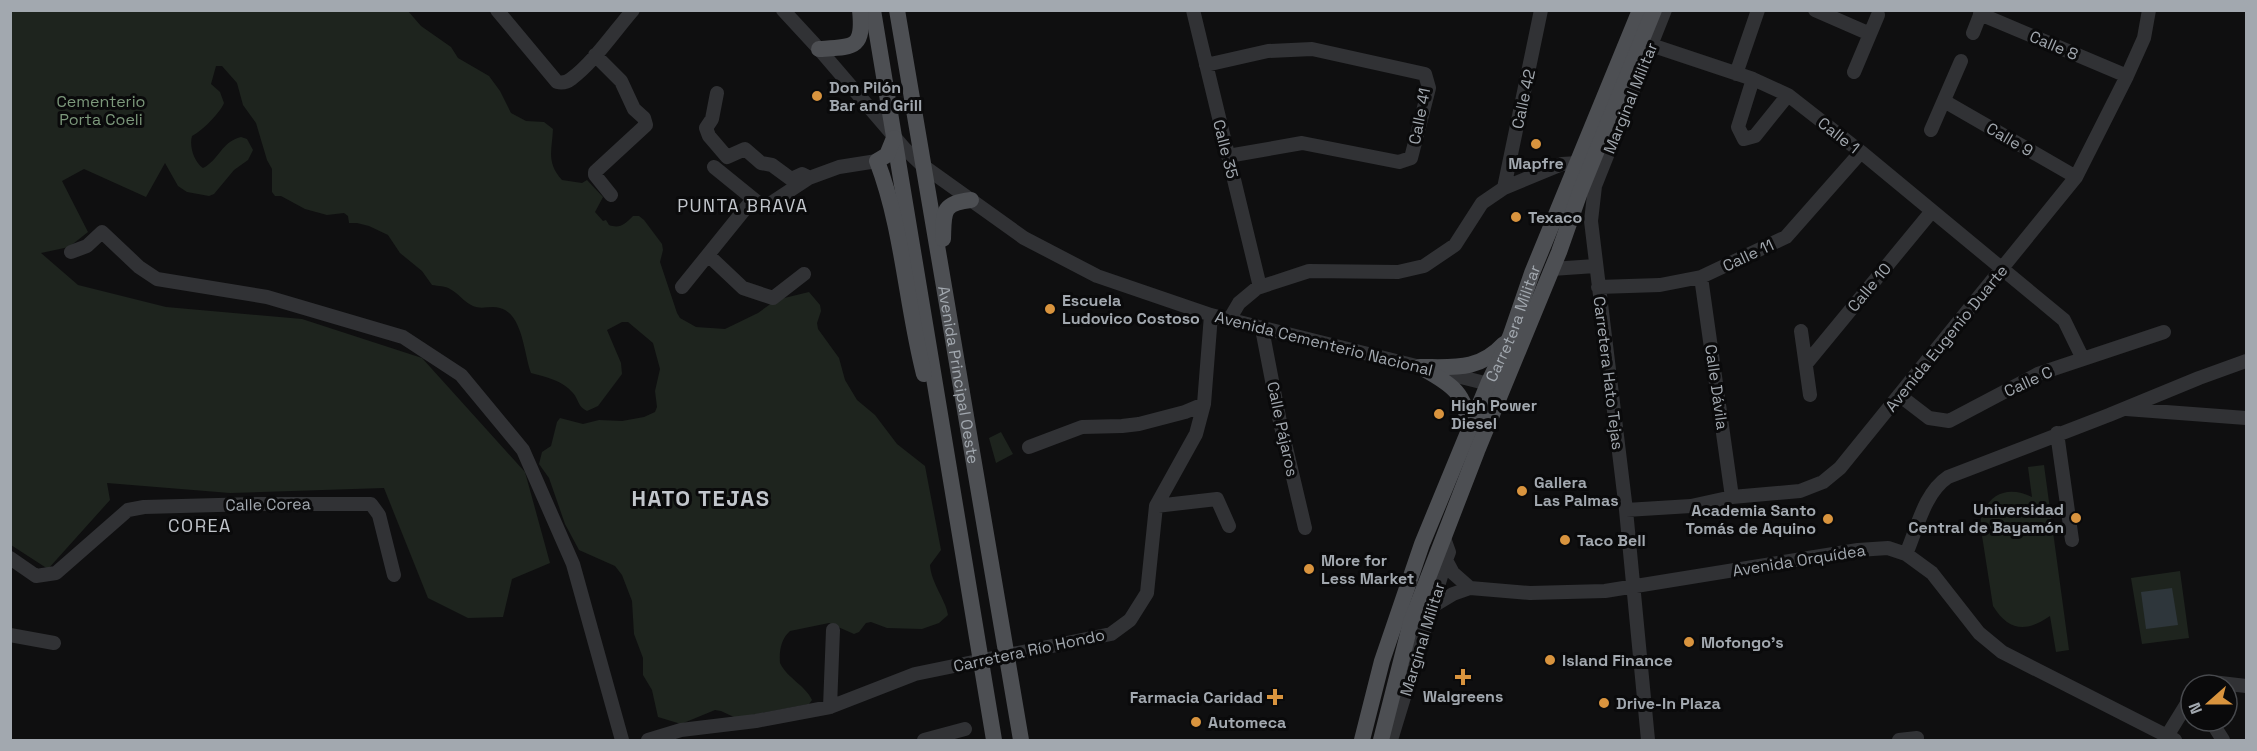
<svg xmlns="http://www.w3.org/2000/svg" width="2257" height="751" font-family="'Space Grotesk',sans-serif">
<rect width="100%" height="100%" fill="#0f0f10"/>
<!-- green -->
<path fill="#1e241e" d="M11,11H408L421,26L451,47L458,58L489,76L500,91L511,113L526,121L544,122L553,129C552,151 546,162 562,180L582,183L587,180L603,197L595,212L603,221L606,220L609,225C620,229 625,224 633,216H639L644,220L662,244L663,250L660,262L677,313L680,318L696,327L725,329L758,313L776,300L809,292L820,305L821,311L817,323L818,329L839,358L845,380L857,400L875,415L897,444L925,466L941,550L930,565C931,583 946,600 948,615L939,623L922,629L887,628L871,622L866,623L859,632L854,634L829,623L790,631C781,639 779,651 780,663C787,678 806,686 812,700L809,704L736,718L721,711L715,710L681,724L658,717L652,690L643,675V658L634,634L632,601L622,575L615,566L579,550L565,524L549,478L539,464L542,452L551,446L557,422L560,418L583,424L599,420L622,421L644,417L655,412L657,407L655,391L660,369L653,343L628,322H622L607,330L621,363L622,374L598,406L587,411C578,407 579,400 573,393C562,380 546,377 531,373C524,355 523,314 500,308C491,305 482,310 473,306C464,302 458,293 450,289C446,286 438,286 432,285L422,271L400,253L388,235L369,226L357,223H349L348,216L344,213L327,215L305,209L281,196H275L272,192V169L267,160L256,123L243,105L237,83L222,66H216L211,84L220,92L224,103C220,113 201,132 192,136C189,146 194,162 203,168C219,160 221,142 241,137L247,139L253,150L248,160L234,170L214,194L209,196L187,192L178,186L165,163L146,197L84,169L62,181L88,232L69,247L41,253L78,285L166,307L302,319L422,358L525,472L550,563L512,579L503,617L468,618L428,598L384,488L230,493L107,483L110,500L48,569L11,545Z
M1001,432L1013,454L996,463L989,438Z
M2044,465L2069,650L2056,652L2050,616C2027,632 2009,632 1993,606L1980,523C1986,494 2007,485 2032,497L2028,467Z
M2180,571L2189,638L2142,644L2131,578Z"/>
<!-- water -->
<path fill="#2e363b" d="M2172,588L2178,625L2146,629L2141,592Z"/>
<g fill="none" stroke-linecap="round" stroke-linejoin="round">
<!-- minor -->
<path stroke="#313235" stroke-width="14" d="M497,10L557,82C562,83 566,83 571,79C593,63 614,32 633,10
M783,10L819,49L904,148L922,165L1024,238L1097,276L1211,315L1497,386
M1193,10L1260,287
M1815,10L1870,34
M1980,14L2127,76
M1973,33L1982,10
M1651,45L1753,79L1788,95L1861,152L2064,320L2083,359
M595,55L621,81L634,109L644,118L646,125L595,172V175L611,195
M1206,65L1268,51L1312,49L1425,74L1429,88L1411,158L1399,162L1302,143L1228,156
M1854,72L1878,15
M1736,74L1758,10
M1753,79L1738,127L1744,139L1755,136L1788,95
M717,93L712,119L706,128L709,136L727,157L745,149L761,163L772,165L791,179L802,174L808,177
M1944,101L2076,177
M1931,130L1961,61
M714,167L762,206L768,205L809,178L839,167L877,161
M1504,188L1541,10
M71,252L87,246L102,232L139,267L157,279L267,297L403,337L461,375L523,450L573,564L622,740
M708,255L743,288L773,298L804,274
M1552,269L1595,266
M1701,277L1732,497
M682,287L753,199
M1598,287L1660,285L1701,277L1786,237L1861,152
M1229,320L1239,303L1257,288L1309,271L1398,272L1424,266L1455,245L1482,203L1504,188L1562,164L1578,163
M1262,329L1280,422L1305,528
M1801,331L1810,395
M1806,364L1932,211
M1899,395L1929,418L1949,421L2038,374L2164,332
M2126,409L2246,418
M2057,433L2072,540
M1029,447L1082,427L1122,426L1139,424L1185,412L1204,404
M1156,506L1217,499L1229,526
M1626,510L1691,506L1732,497L1800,491L1823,482L1840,468L2076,177L2127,76L2144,38L2149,10
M1906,554C1917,529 1924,493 1948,477L2109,415L2199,378L2246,361
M10,558L36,576L56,573L128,510L144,507L255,504H371L379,515L394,575
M1446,560L1453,573L1470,588
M1433,606L1453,594L1470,588L1530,593L1605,591L1858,550L1888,548L1906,554L1932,573L1979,633L2002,652L2175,740
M10,635L54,643
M2208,685L2212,682L2246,686
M830,707L833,630
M2211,721L2223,740
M2167,736L2191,697
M648,740L681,730L756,721L830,707L915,674L1111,634L1130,620L1147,593L1156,506L1196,434L1204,404L1211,315
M924,740L965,729
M1391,740L1446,560L1449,552L1444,538
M1648,740L1626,510L1591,221L1595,186L1665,10
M1899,740L1917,738"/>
<!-- major -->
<g stroke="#4d4f53" stroke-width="16">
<path d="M873,10L994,740"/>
<path id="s1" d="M897,10L1021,740"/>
<path d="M819,49C854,47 864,49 860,10"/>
<path d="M894,138L887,155L877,161C903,229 906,304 924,374"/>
<path d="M943,239C944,213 941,203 971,200"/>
<path d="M1420,367C1454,367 1479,371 1504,344"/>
<path d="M1424,369C1451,384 1467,394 1468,427"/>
<path id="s2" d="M1362,740L1382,661L1422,544L1488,384L1510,337L1532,273L1640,10"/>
<path d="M1381,740L1411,622L1477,451L1559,252L1580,192L1654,10"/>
</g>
</g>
<!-- markers -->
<g fill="#d9943e" stroke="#0a0a0b" stroke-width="2">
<circle cx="817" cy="96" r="6"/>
<circle cx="1536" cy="144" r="6"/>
<circle cx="1516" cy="217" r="6"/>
<circle cx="1050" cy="309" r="6"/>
<circle cx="1439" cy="414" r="6"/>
<circle cx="1522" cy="491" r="6"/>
<circle cx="2076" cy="518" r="6"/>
<circle cx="1828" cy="519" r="6"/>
<circle cx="1565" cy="540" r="6"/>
<circle cx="1309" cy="569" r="6"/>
<circle cx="1689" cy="642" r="6"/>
<circle cx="1550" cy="660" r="6"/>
<path d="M1460 668h6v6h6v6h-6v6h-6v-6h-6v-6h6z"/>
<path d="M1272 688h6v6h6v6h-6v6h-6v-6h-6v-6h6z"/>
<circle cx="1604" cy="703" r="6"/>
<circle cx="1196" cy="722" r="6"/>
</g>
<g text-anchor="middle" stroke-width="6" stroke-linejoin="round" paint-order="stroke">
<!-- street labels -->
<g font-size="16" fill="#a2a8af" stroke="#0a0a0b">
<text transform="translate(2054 45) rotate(23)" y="6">Calle 8</text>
<text transform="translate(1630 98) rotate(-68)" y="6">Marginal Militar</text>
<text transform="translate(1523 99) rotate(-78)" y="6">Calle 42</text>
<text transform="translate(1419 116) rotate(-79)" y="6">Calle 41</text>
<text transform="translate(1839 135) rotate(38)" y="6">Calle 1</text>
<text transform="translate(2010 139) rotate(30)" y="6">Calle 9</text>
<text transform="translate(1226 149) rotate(76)" y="6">Calle 35</text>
<text transform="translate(1748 255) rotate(-25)" y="6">Calle 11</text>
<text transform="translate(1869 287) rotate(-50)" y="6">Calle 10</text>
<text dy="6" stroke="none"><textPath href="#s2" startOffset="444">Carretera Militar</textPath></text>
<text transform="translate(1946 338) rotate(-51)" y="6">Avenida Eugenio Duarte</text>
<text transform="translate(1324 343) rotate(14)" y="6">Avenida Cementerio Nacional</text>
<text transform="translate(1609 373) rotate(83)" y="6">Carretera Hato Tejas</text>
<text dy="6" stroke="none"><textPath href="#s1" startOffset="370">Avenida Principal Oeste</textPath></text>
<text transform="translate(2028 381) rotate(-25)" y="6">Calle C</text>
<text transform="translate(1717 387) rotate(82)" y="6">Calle Dávila</text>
<text transform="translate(1283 429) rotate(78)" y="6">Calle Pájaros</text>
<text transform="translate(268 504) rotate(-1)" y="6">Calle Corea</text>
<text transform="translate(1799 560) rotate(-9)" y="6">Avenida Orquídea</text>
<text transform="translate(1422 639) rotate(-73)" y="6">Marginal Militar</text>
<text transform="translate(1029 650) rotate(-12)" y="6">Carretera Río Hondo</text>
</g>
<!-- poi labels -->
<g font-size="16" font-weight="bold" fill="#a2a8af" stroke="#0a0a0b" text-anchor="start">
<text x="829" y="93">Don Pilón<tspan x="829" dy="18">Bar and Grill</tspan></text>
<text x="1536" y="169" text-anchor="middle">Mapfre</text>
<text x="1528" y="223">Texaco</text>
<text x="1062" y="306">Escuela<tspan x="1062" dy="18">Ludovico Costoso</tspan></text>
<text x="1451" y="411">High Power<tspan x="1451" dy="18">Diesel</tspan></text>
<text x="1534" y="488">Gallera<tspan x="1534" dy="18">Las Palmas</tspan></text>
<text x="2064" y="515" text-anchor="end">Universidad<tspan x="2064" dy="18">Central de Bayamón</tspan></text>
<text x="1816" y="516" text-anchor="end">Academia Santo<tspan x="1816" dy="18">Tomás de Aquino</tspan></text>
<text x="1577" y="546">Taco Bell</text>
<text x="1321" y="566">More for<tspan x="1321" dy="18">Less Market</tspan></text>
<text x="1701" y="648">Mofongo's</text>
<text x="1562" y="666">Island Finance</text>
<text x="1463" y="702" text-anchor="middle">Walgreens</text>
<text x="1263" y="703" text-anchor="end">Farmacia Caridad</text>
<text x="1616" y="709">Drive-In Plaza</text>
<text x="1208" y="728">Automeca</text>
</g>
<!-- park labels -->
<g font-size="16" fill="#7c987b" stroke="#0a0a0b">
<text x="101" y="107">Cementerio<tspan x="101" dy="18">Porta Coeli</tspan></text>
</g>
<!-- neighbourhood labels -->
<g font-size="18" letter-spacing="1.5" fill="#c2c6cc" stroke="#0a0a0b">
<text x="743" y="212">PUNTA BRAVA</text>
<text x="200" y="532">COREA</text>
</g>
<!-- district labels -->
<g font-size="22" font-weight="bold" letter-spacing="1.5" fill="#c2c6cc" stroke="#0a0a0b">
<text x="701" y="506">HATO TEJAS</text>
</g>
</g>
<!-- border -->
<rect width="2257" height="751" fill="none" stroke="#a2a8af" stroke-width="24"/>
<!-- north arrow -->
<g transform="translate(2209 703) rotate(249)"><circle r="28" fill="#0a0a0b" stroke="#47494d" stroke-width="1.5"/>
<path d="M0-4.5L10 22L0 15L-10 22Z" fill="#d9943e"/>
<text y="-9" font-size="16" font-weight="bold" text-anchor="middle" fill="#a2a8af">N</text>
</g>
</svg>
